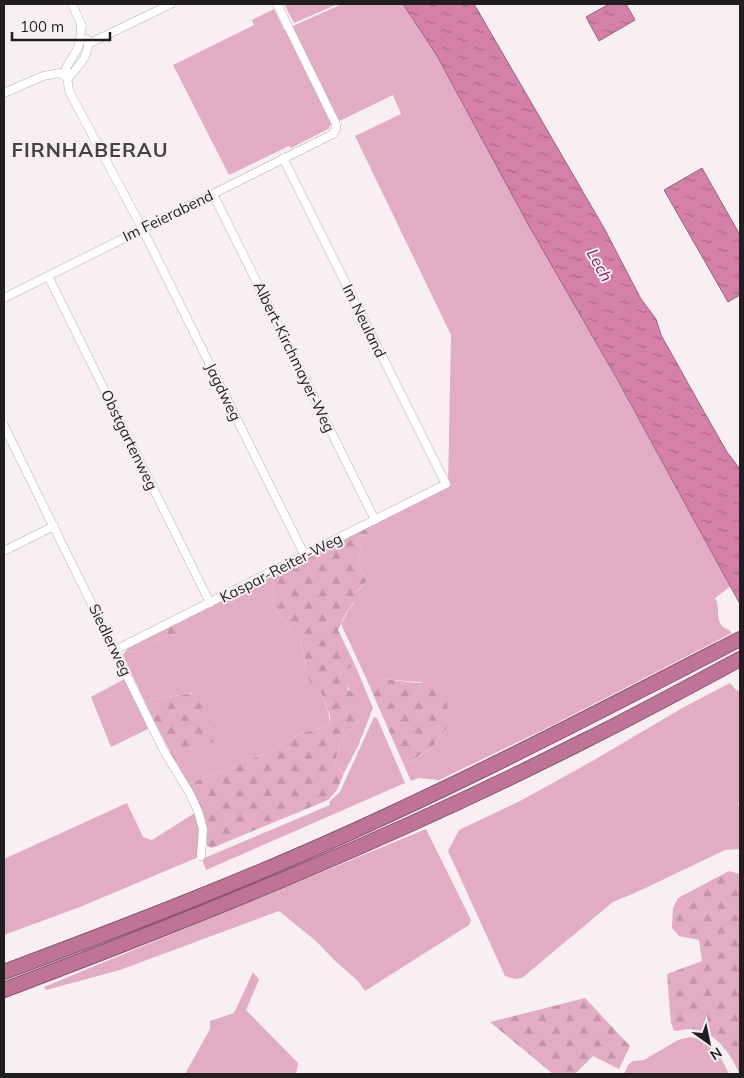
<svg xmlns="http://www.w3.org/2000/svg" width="744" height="1078" font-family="Mulish,sans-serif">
<defs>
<pattern id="forest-firs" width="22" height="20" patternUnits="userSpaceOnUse" patternTransform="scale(1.25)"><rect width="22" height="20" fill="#e2adc4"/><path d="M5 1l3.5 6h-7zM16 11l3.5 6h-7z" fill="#c294a8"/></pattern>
<pattern id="water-ripples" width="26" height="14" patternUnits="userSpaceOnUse" patternTransform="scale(1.25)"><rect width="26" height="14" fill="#d480a7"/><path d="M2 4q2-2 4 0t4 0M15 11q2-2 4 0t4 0" fill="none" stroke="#ac6887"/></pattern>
</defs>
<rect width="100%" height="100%" fill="#f8eff3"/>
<!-- green -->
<path fill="#e2adc4" d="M284,4H338L294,23Z
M342,4H403L436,54L731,586L715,598C720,606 716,615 720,623C723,629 728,628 732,633L547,728L439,780L419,778L411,781L403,763L413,762C420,754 423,755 430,750C439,742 440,732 452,725L447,710L420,682L366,678L341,624L349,609L353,605L357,592L367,581L358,563L361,549L356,542L359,537L371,533V526L448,486L451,335L355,136L401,114L393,95L329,126L330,128L291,148L289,146L229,175L173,65L254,25L252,20L274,9L284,30Z
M270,577C275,586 272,595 274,605C276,613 288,622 291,633L300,639L306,663L304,670C316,686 329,702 330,724L318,729L301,733L271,751L188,784L176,763L213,742L206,716L194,693L148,700L153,708L155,717L153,719L123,655L126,651L141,652C152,641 161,636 177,635L182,627L179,622Z
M355,665L373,708L358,746L344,773L334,765L341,740L359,721C356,705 350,686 339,674Z
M128,677L150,728L111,747L91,697Z
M730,683L736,690L740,691V800L738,804L740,807V849L725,850L635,893L613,902L522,978L515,979L505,976L448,851L459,830L522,800L594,760L684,707Z
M374,717L377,718L405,783L206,870L202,859L330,805L329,802L340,792Z
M127,803L143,837L152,840L198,811L203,829L201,856L80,907L4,935V859Z
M426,829L471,920L469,925L365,991L358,981L334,960L317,942L279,911L120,970L46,990L44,987Z
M253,972L259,980L246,1010L298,1063L296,1074H185L210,1029V1021L234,1013Z
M690,1037C712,1040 720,1055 729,1074H624L628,1065L633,1061L644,1060L678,1040Z"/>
<!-- forest -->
<path fill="url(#forest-firs)" d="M371,526V533L359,537L356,542L361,549L358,563L367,581L357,591C358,601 352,604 348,610C344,616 341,624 338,630L355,665L339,674L346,681L348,690L359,695L356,704L359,721L341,740L334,765L344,773L337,790L328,800L212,848L207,846L205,818L188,784L271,751L301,733L318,729L330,724V716L325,702L320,692L314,689L304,670L306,663L300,639L291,633C288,622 276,613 274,605C272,595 275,586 270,577Z
M179,622L183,627L177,635C161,636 152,641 141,652L126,651L128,648Z
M366,678H375L435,685L444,693L452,725C440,732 439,742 430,750C423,755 420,753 413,762L403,763Z
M194,693L201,705L208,706L209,711L206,716C213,725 219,731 213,742L176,763L153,719L155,717L153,709L148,700Z
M729,871L740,874V1074C732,1057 718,1034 697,1030C690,1028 681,1031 674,1031L671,1023L667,974L702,961L699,940L679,936L672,928L673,908L678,898Z
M585,998L630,1046L619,1069L593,1056L575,1074H553L490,1022Z"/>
<!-- water -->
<path fill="url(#water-ripples)" stroke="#9e637e" d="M403,4H474L604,228L641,299L656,319L661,335L699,403L727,452L740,469V604L617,379L528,224L436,54Z
M609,4H626L635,20L599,41L586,17Z
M702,168L740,235V295L728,302L664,190Z"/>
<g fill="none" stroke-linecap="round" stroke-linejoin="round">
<defs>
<path id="street" d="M72,4L82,26
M81,23C81,49 78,47 66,68L69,91L142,228L305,556
M88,44L171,4
M68,78C77,68 92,54 87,39
M4,93L43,76L60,73L68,78
M213,194L375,520
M48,276L210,603
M4,298L333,134L336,129V124L277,4
M4,426L164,751L189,792L198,811L203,829L201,856
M4,551L54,526
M115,650L446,484L283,158"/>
<path id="highway" d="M4,972C132,924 260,875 384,817C505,761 622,700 740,639
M4,990C200,916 395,837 582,742C635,716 688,687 740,659"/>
</defs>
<!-- street casing -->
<use href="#street" stroke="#bab2b5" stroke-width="9"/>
<!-- highway casing -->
<use href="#highway" stroke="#88566d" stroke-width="16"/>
<!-- street -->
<use href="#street" stroke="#fff" stroke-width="8"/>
<!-- highway -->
<use href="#highway" stroke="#bf7497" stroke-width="14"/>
</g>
<g text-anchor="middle" stroke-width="4" stroke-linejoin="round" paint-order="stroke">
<!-- street labels -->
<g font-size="15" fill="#211e1f" stroke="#f8eff3">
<text transform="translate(168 216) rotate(-26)" y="5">Im Feierabend</text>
<text transform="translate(364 321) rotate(64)" y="5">Im Neuland</text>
<text transform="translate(294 357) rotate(64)" y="5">Albert-Kirchmayer-Weg</text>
<text transform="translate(223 392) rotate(64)" y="5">Jagdweg</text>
<text transform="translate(129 440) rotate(64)" y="5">Obstgartenweg</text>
<text transform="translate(281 568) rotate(-27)" y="5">Kaspar-Reiter-Weg</text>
<text transform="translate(110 640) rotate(64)" y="5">Siedlerweg</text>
</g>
<!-- water labels -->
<g font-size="16" font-style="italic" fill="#7e1c54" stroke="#f8eff3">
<text transform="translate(600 265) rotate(61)" y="6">Lech</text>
</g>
<!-- district labels -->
<g font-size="20" font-weight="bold" letter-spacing="1" fill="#474143" stroke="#f8eff3">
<text x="90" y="157">FIRNHABERAU</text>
</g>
</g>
<!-- border -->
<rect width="744" height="1078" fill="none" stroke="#211e1f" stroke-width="10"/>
<!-- north arrow -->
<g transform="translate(709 1043) rotate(147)" stroke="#f8eff3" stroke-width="4" paint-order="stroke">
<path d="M0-4L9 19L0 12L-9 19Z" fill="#211e1f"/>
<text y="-8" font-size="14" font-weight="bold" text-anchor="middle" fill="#211e1f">N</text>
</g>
<!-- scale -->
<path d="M12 32v8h98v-8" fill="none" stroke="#211e1f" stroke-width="2.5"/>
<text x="20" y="32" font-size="15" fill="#211e1f" stroke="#f8eff3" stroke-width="4" paint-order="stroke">100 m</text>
</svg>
